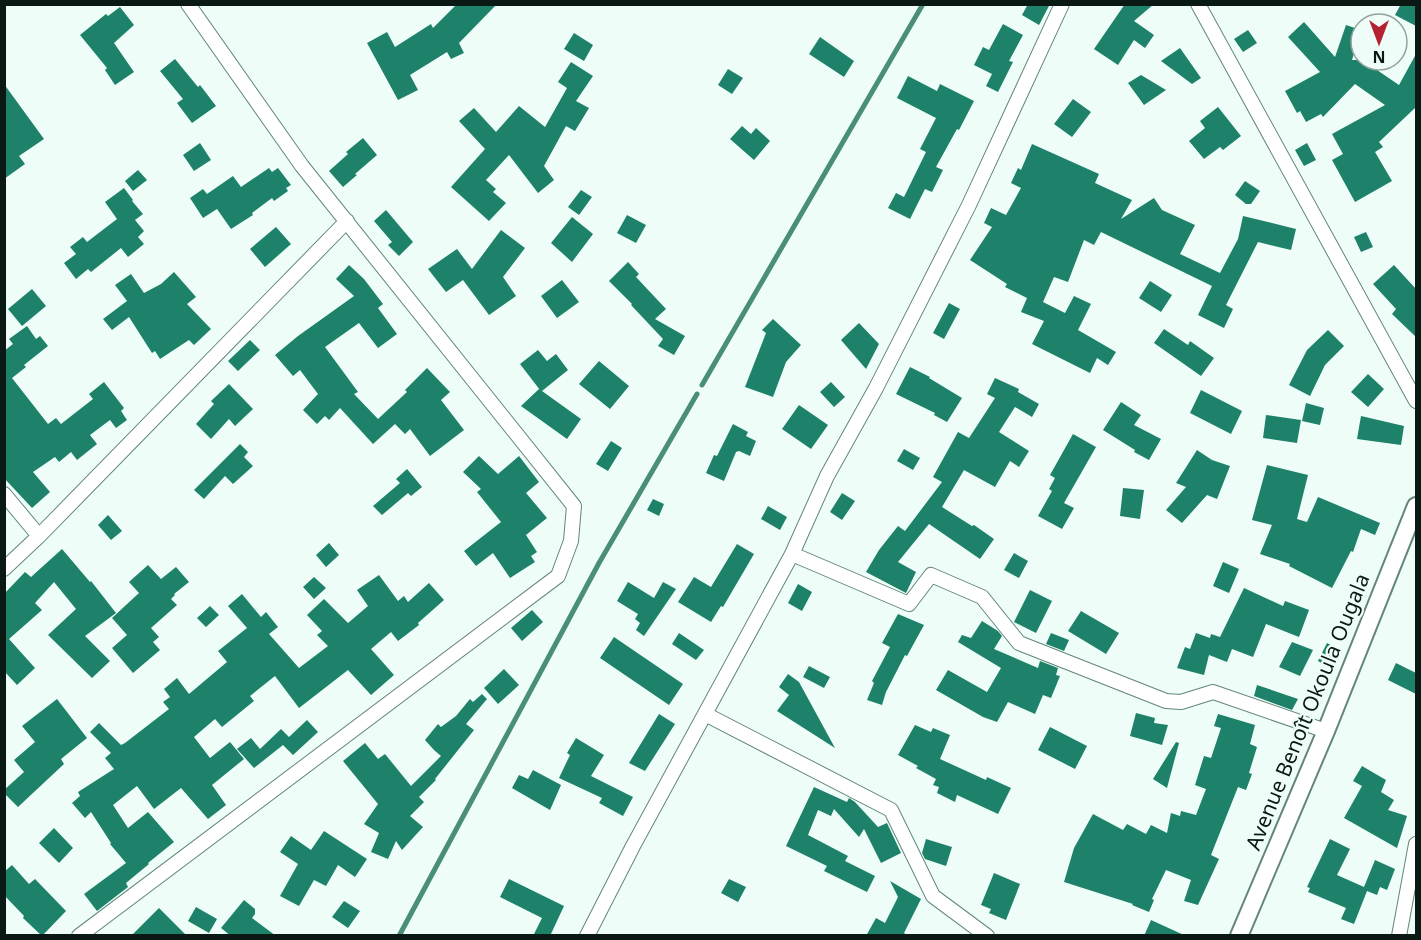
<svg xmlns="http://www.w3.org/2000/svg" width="1421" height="940" font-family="'Noto Sans',sans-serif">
<rect width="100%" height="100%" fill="#eefdf8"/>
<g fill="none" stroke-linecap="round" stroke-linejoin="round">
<!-- stream -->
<path stroke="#4a8e7a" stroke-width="5" d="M702,385L923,4
M399,936L599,563L697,394"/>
</g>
<!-- building -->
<path fill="#1d8269" d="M457,4H497L459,43L464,53L451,59L447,52L410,75L418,90L398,100L367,43L387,32L395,47L431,24L433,28Z
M1028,4H1050L1039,25L1022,15Z
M1125,4H1154L1134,21L1154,35L1145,48L1134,40L1118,65L1094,49Z
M1401,4H1416V26L1395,15Z
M120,7L134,25L114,43L134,72L115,85L105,70L107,68L80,35L106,14L108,16Z
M1304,22L1335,57L1346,25L1361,30L1352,60H1367L1376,66L1374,68L1399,85L1416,54V107L1379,142L1383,147L1375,152L1392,181L1355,202L1332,160L1343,154L1332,134L1385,105L1355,84L1323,117L1321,114L1306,122L1300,111L1297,113L1285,91L1320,72L1288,37Z
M1003,24L1023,35L1009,61L1013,62L998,92L986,86L992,74L974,65L983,47L989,50Z
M1248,30L1257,43L1243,52L1234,39Z
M574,33L593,45L584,61L564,49Z
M820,37L854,61L844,77L809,54Z
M1180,48L1201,78L1192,84L1161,61Z
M175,59L198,87L200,85L216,106L192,123L177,103L183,99L160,71Z
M571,62L593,76L576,101L589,108L575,131L566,126L544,166L554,180L538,193L509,155L486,180L496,189L493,192L506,203L489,221L451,187L485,149L459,121L474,108L496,132L519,106L545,127L567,88L558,82Z
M728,69L743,78L732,94L718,85Z
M1141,75L1166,90L1144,105L1128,83Z
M908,76L937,91L940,84L974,101L959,130L957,129L936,167L943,170L932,192L925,189L910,219L888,208L896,193L904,197L926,152L920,149L936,118L897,98Z
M4,84L44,139L19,156L25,164L4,179Z
M1073,99L1091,112L1072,137L1054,124Z
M1218,107L1241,136L1223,150L1220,147L1204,159L1189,141L1205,128L1200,121Z
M742,126L751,134L756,128L770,141L754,160L730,139Z
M363,138L377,155L355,174L357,175L343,187L329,171L348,154L346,152Z
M200,143L211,160L194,171L183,155Z
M1307,143L1316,160L1304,166L1295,150Z
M1032,144L1099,174L1095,183L1132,200L1121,219L1154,198L1162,210L1195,225L1180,254L1220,273L1238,239L1243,216L1296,229L1291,250L1258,242L1226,305L1233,309L1224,328L1198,315L1212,286L1101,232L1094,245L1084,240L1068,282L1054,277L1043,302L1065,313L1074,296L1091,304L1078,330L1116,352L1108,365L1097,358L1090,373L1032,344L1044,321L1021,312L1027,298L1005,287L1007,284L970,260L992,227L984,223L991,208L1006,215L1021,188L1011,183L1018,168L1021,170Z
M269,168L272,172L278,168L291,185L286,188L288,191L274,201L272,198L252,213L253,215L231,229L217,209L203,218L190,198L203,189L207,194L233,176L241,187Z
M138,170L147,180L133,191L125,181Z
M1245,181L1260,191L1251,204H1246L1235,195Z
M124,188L133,200L132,201L143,214L135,220L144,231L138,237L144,244L128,257L121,248L91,272L88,269L76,279L64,263L76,254L70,247L83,237L87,242L117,219L105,202Z
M581,190L592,197L579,215L568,207Z
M386,210L413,242L399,256L388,245L392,242L374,221Z
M627,215L646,225L636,243L617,233Z
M572,217L593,234L572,262L551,243Z
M276,227L291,244L265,267L250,249Z
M501,230L525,248L503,277L516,296L489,315L463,280L446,292L428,269L457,249L472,269Z
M1366,232L1373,247L1361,252L1354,237Z
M628,262L639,274L636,277L666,309L655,319L685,336L674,355L658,346L663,339L631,305L632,304L609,281Z
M349,265L364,279L383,304L378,308L397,334L378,348L359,323L325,347L358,392L354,394L378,419L407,392L405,390L427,368L450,392L441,400L464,430L430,456L410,429L405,434L395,424L373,444L340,408L329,420L325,416L317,424L303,410L318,394L300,370L293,376L275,355L298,336L354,296L336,279Z
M1394,265L1416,289V337L1392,314L1396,309L1373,284Z
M174,272L196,297L187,304L211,329L194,345L189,340L160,359L155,351L152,353L129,317L112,330L103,319L127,301L115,285L131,274L144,293L161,284Z
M562,280L579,302L557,318L541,296Z
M1150,281L1172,295L1161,312L1139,298Z
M32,289L46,306L22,326L8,309Z
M949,303L960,309L944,339L933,333Z
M773,319L801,345L786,362L773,397L745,387L766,333L762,330Z
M859,323L879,344L866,369L841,340Z
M27,326L36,339L40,336L48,346L24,365L26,367L12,378L48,424L56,418L61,424L93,399L89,394L104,382L124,408L121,411L127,420L116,428L110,420L90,435L97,444L77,460L71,452L59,462L55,457L33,472L50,492L32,508L4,478V351L13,344L9,339Z
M1164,329L1188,345L1190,341L1214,358L1201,376L1154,343Z
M1328,330L1344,346L1325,365L1310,396L1289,385L1307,350Z
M250,340L260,350L238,371L228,361Z
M538,350L547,361L556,354L568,370L542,391L581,419L567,439L521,406L539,389L540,390L520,364Z
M599,361L629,386L610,409L579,384Z
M910,367L930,377L929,378L962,398L947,422L934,415L935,413L896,394Z
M1368,374L1384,389L1368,407L1351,392Z
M995,378L1019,389L1018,392L1039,404L1032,417L1015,407L999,432L1029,451L1019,467L1010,461L995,487L964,470L942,507L972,526L974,525L994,539L980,559L929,524L898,562L916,572L906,593L866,572L879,550L898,526L905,531L942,482L933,477L958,432L969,438L995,398L987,394Z
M831,382L845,397L834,407L820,392Z
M229,384L253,409L235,426L229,419L211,439L196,424L214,404L211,401Z
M1201,390L1242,411L1231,434L1190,413Z
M1121,402L1141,415L1134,425L1161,439L1149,460L1134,452L1135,450L1103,430Z
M1306,403L1324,408L1320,425L1302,421Z
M799,405L828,425L811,449L782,429Z
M1266,415L1301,420L1297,443L1263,438Z
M1361,416L1404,426L1401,445L1357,439Z
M733,424L748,432L746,436L756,441L750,456L739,451L736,452L724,481L706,473L714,455L717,456Z
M1073,434L1096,447L1064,503L1074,508L1062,529L1038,516L1052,491L1049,489L1055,478L1050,475Z
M611,441L622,448L608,471L596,464Z
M240,444L248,452L244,457L253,466L233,484L225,476L204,499L194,490Z
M904,449L920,458L913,470L897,461Z
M1197,450L1212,460L1230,466L1217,499L1207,495L1182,523L1166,510L1186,487L1176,483Z
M479,456L498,474L519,456L539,482L526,493L547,518L526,535L537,552L531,556L535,562L510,578L493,553L476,566L464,551L501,522L477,492L481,489L463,472Z
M1267,465L1308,475L1297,519L1307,522L1318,497L1380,523L1375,535L1361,529L1353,552L1351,551L1332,588L1289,566L1290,564L1260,554L1272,525L1252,520Z
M407,469L422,487L411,496L408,493L382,515L373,506L400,483L396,479Z
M1123,488L1144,490L1140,519L1120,516Z
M842,493L855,501L842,520L830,512Z
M653,499L664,504L659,516L647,510Z
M768,506L787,517L780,530L761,519Z
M108,515L122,531L111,540L98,525Z
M329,543L339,555L326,567L316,555Z
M737,544L754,554L723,607L721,606L711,622L678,602L694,577L711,587Z
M62,549L90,582L91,581L116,613L85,636L110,661L92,678L48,635L76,609L54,582L35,603L42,610L9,639L35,668L17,685L4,671V594L25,572L31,577Z
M1014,553L1028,561L1019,578L1004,570Z
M1223,562L1239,569L1229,593L1213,586Z
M148,565L161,579L176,567L189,582L174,594L175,595L171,599L177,605L151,628L159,637L153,642L160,650L133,673L112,648L127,635L112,618L139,593L129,582Z
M379,575L398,601L404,596L408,602L429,583L444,600L418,623L419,625L398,641L391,632L371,649L394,675L371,695L348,670L299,708L275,676L250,696L254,701L222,727L215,719L194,737L210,758L230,742L244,759L212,785L226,805L208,819L181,788L154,809L137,786L113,805L128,828L148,812L174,842L148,863L149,864L126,883L128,887L97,911L84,894L126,863L110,844L111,843L91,812L85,818L72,803L80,796L78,792L114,769L105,758L111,753L90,732L99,723L121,745L125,743L169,709L163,702L170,697L164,689L177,678L189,694L227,662L218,651L247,628L228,606L242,594L261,617L266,612L278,627L269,634L299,668L328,646L317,635L322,631L307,615L324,599L348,623L368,606L357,590Z
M314,577L326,588L314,599L303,587Z
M628,582L654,598L663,582L676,589L644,636L636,630L640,623L635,619L638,614L617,601Z
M798,584L812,592L802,611L788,603Z
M1244,588L1283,606L1285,601L1309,610L1299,637L1266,624L1253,657L1232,649L1227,662L1209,655L1204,675L1177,668L1185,647L1190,649L1196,633L1210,638L1211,634L1220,637Z
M1030,590L1052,601L1036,633L1014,622Z
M210,606L219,615L206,627L197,618Z
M532,610L543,622L522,641L511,628Z
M1081,611L1119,633L1106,654L1068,631Z
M898,614L924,625L907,656L905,655L886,692L882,705L867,700L874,683L872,681L890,647L882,643Z
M982,621L998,631L1002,636L994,649L1038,668L1040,661L1058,668L1056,675L1060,676L1051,698L1043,695L1035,714L1008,702L997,722L983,717L936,690L948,670L987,692L1001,668L958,642L962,635L971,638Z
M679,633L704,650L696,660L672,644Z
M1051,633L1069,640L1064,651L1046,644Z
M614,637L683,684L669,705L600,658Z
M1292,642L1313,650L1300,676L1279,667Z
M1327,643L1340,650L1330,668L1318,661Z
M1396,663L1416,673V694L1388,680Z
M809,666L830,677L824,688L803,677Z
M504,669L519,685L498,704L484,688Z
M788,674L799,682L835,748L777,711L789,695L779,687Z
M1257,685L1298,699L1292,710L1254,696Z
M482,694L487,699L466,724L474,730L435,779L436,780L419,797L424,802L410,816L423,827L402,850L396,841L388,859L371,852L379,833L364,824L378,804L343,761L365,743L378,759L385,754L411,786L441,756L434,750L425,740L438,724L441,727L456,716L470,699L473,702Z
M57,699L87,738L61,759L64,764L18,807L4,793V790L24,772L14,760L35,742L22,726Z
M1136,713L1155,718L1154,723L1168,725L1162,745L1130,736Z
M659,714L675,724L645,771L629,763Z
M1218,714L1255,725L1250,744L1257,747L1249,773L1252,774L1246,790L1238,787L1211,855L1219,859L1198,905L1184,901L1191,880L1166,870L1152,899L1154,900L1149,912L1132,905L1133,904L1064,882L1074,848L1093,814L1123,830L1127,824L1146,834L1151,825L1167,833L1171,813L1180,816L1181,811L1196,815L1206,789L1195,785L1204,756L1211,758L1221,728L1214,726Z
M307,720L318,732L293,755L283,745L254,768L237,749L251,738L260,749L281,729L289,737Z
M915,725L931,732L933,728L950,735L940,759L986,780L987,777L1011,788L998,814L957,795L955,802L937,793L939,787L933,785L936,779L916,768L918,766L898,755Z
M1050,727L1087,746L1075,769L1038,750Z
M576,738L604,755L591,776L633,797L623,816L599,803L602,798L559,778L570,755L567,753Z
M1176,742L1179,743L1167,788L1153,779Z
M1362,766L1386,780L1381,792L1394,800L1388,810L1407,816L1397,848L1344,818L1362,786L1353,781Z
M533,770L561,785L550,810L512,788L519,775L528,779Z
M814,787L847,802L849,798L855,802L878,827L887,823L901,853L881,863L864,829L859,837L834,809L831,816L818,810L808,835L848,856L845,861L875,876L867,892L824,871L827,866L786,846Z
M54,828L73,848L59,863L39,843Z
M324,831L367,859L355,877L338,865L326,886L314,880L299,906L280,896L298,864L280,852L291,836L311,850Z
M926,839L952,847L946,866L925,859L922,853Z
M1330,839L1350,849L1337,875L1364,887L1375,860L1395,869L1387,890L1380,887L1377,895L1367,891L1354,924L1341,919L1346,908L1308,892L1310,888L1307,887Z
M12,865L29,884L35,879L66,911L42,936L23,918L24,916L4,895V872Z
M994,873L1020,884L1006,920L989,913L991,909L981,905Z
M509,879L564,906L550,936H533L542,918L500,897Z
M729,879L746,887L738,902L721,893Z
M890,881L921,899L904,933L908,936H866L876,918L885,923L898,897Z
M244,900L255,909V914L252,918L276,936H231L221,928Z
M344,901L360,911L348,928L332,917Z
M196,907L217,919L209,933L188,921Z
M159,908L187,936H131Z
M1151,920L1186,936H1144Z"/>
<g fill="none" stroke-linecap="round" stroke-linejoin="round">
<defs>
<path id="minor" d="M1198,4L1416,401
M4,494L39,536
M792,554L909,604L931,575L982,597L1019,643L1166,701L1181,702L1213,692L1326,731
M4,569L39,536L347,221
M705,714L891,810L933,896L987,936
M79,936L558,576L571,541L574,506L302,166L188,4
M587,936L633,846L792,554L827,476L876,388L969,205L1062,4
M1399,936L1416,844"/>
<path id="tertiary" d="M1239,936L1326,731L1416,506"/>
</defs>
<!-- minor casing -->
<use href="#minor" stroke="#63867a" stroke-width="16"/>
<!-- tertiary casing -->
<use href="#tertiary" stroke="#63867a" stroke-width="20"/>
<!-- minor -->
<use href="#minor" stroke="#fff" stroke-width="14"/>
<!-- tertiary -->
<use href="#tertiary" stroke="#fff" stroke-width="16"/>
</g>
<g text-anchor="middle" stroke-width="4.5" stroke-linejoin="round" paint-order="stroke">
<!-- street labels -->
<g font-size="21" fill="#0b1914" stroke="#eefdf8">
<text transform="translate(1308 712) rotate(-68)" y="7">Avenue Benoît Okoula Ougala</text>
</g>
</g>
<!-- border -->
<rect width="1421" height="940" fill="none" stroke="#0b1914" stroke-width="12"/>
<!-- north arrow -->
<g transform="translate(1379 42) rotate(180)"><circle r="28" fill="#eefdf8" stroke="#93a29d" stroke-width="1.5"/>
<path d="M0-4.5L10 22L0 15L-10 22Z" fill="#b42231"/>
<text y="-9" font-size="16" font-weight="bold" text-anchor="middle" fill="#0b1914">N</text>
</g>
</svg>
